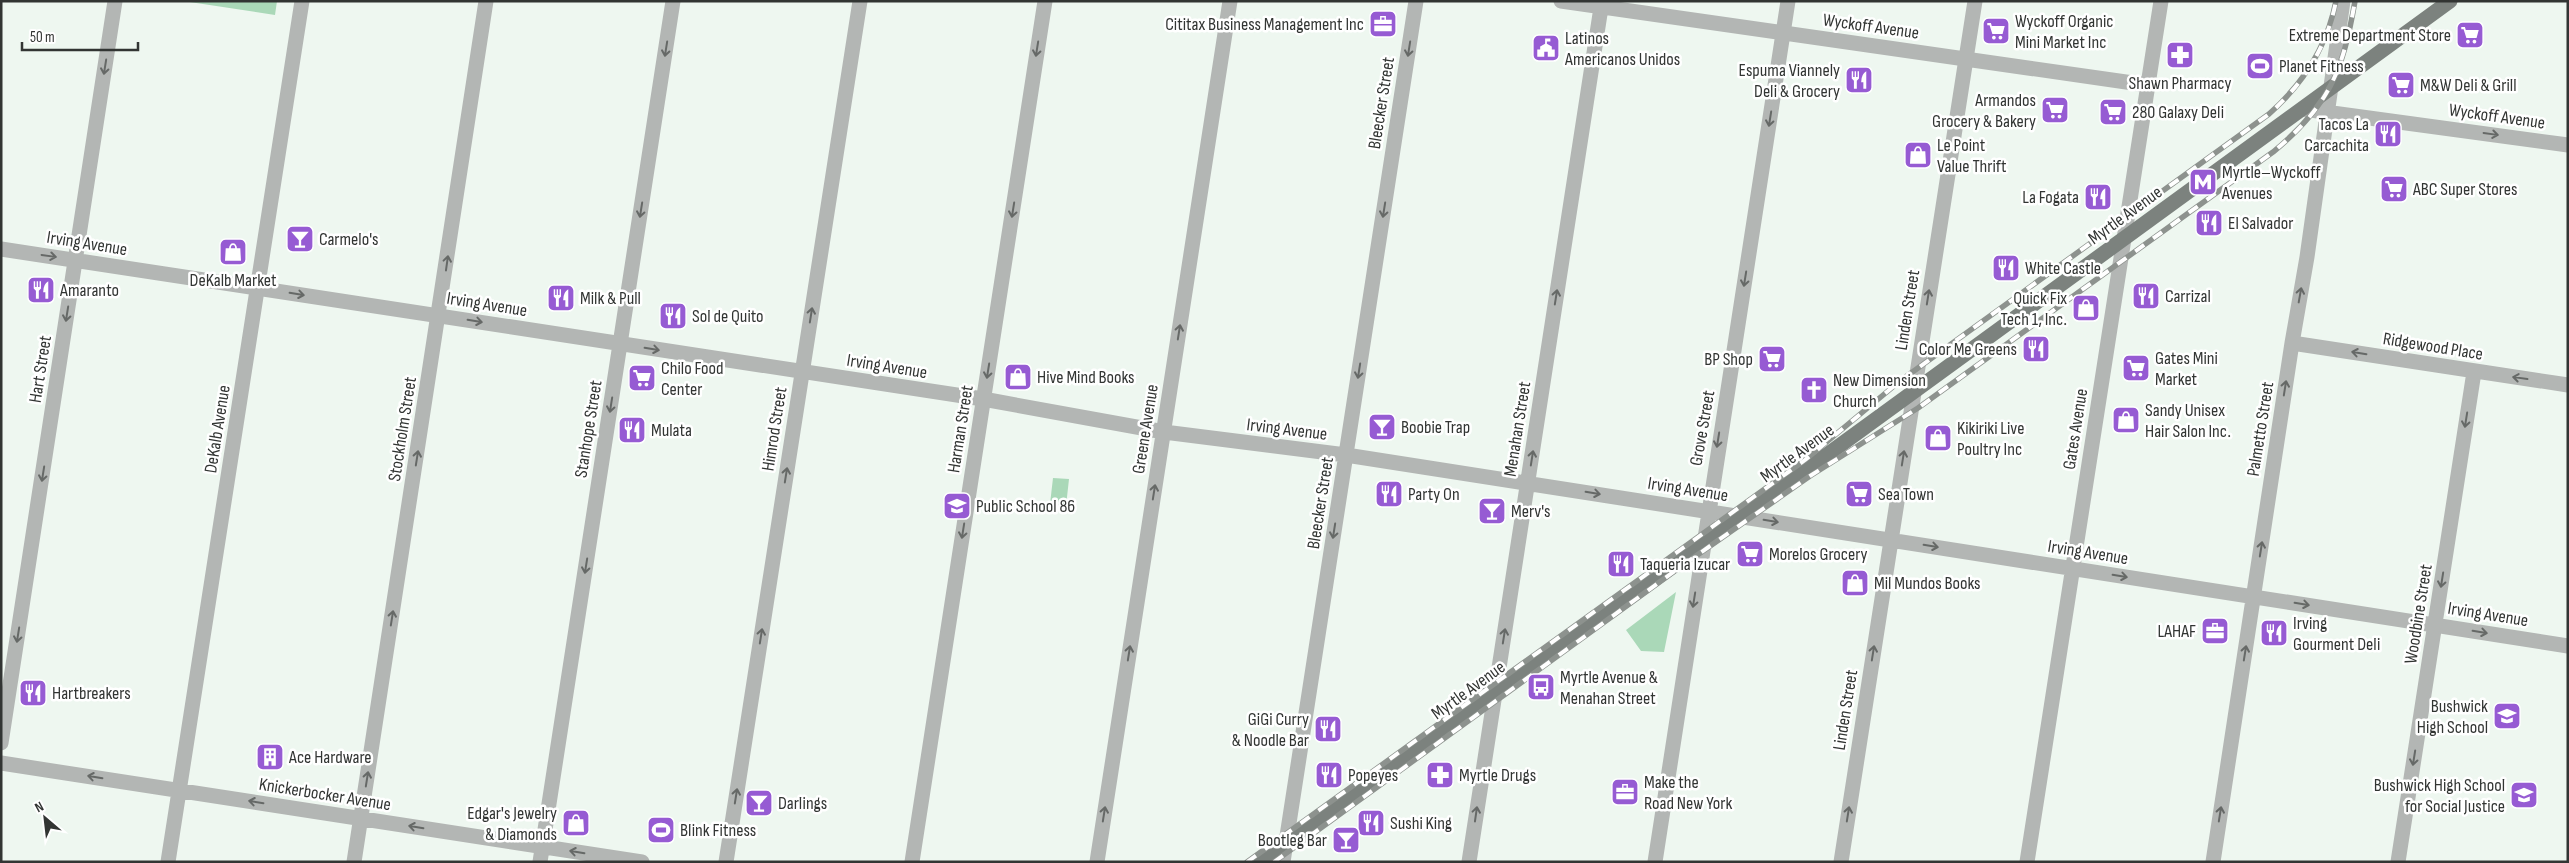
<svg xmlns="http://www.w3.org/2000/svg" width="2569" height="863" font-family="'Sofia Sans Condensed',sans-serif">
<rect width="100%" height="100%" fill="#eef7f0"/>
<!-- green -->
<path fill="#aad8b8" d="M183,1H277L275,15Z
M1053,478L1069,479L1066,506L1050,504Z
M1676,592L1664,652L1641,651L1626,630Z"/>
<g fill="none" stroke-linecap="round" stroke-linejoin="round">
<!-- minor -->
<path stroke="#b3b6b4" stroke-width="15" d="M1561,1L2147,85
M2303,109L2568,145
M1,249L983,399L1164,432L1346,455L2568,646
M2292,343L2568,385
M1,743L115,1
M1,763L642,862
M168,862L302,1
M354,862L486,1
M540,862L673,1
M726,862L860,1
M912,862L1045,1
M1097,862L1230,1
M1283,862L1416,1
M1469,862L1602,1
M1655,862L1788,1
M1841,862L1975,1
M2027,862L2161,1
M2213,862L2292,343L2307,257L2343,1
M2398,862L2474,372"/>
<!-- primary -->
<path stroke="#7c827e" stroke-width="15" d="M1261,862L1765,500L2450,1"/>
<defs>
<path id="rail" d="M1247,862L1805,460L1900,381L2269,114C2304,83 2327,47 2336,1
M1274,862L1683,565L1810,476L1918,408L2273,152C2329,106 2343,71 2355,1"/>
</defs>
<!-- rail casing -->
<use href="#rail" stroke="#8d928e" stroke-width="5.5"/>
<!-- rail -->
<use href="#rail" stroke="#fff" stroke-width="4" stroke-dasharray="11" stroke-linecap="butt"/>
</g>
<!-- one-way arrows -->
<defs><path id="oneway-shaft" d="M-6 0H5M1.5-3L5.5 0L1.5 3" fill="none" stroke-width="1.6" stroke-linecap="round" stroke-linejoin="round" transform="scale(1.25)"/></defs>
<g stroke="#666967">
<use href="#oneway-shaft" transform="translate(666 49) rotate(99)"/>
<use href="#oneway-shaft" transform="translate(1037 49) rotate(99)"/>
<use href="#oneway-shaft" transform="translate(1409 49) rotate(99)"/>
<use href="#oneway-shaft" transform="translate(105 67) rotate(99)"/>
<use href="#oneway-shaft" transform="translate(1770 119) rotate(99)"/>
<use href="#oneway-shaft" transform="translate(2491 134) rotate(8)"/>
<use href="#oneway-shaft" transform="translate(641 210) rotate(99)"/>
<use href="#oneway-shaft" transform="translate(1013 210) rotate(99)"/>
<use href="#oneway-shaft" transform="translate(1384 210) rotate(99)"/>
<use href="#oneway-shaft" transform="translate(49 256) rotate(8)"/>
<use href="#oneway-shaft" transform="translate(447 263) rotate(-82)"/>
<use href="#oneway-shaft" transform="translate(1745 279) rotate(99)"/>
<use href="#oneway-shaft" transform="translate(297 294) rotate(9)"/>
<use href="#oneway-shaft" transform="translate(2300 295) rotate(-80)"/>
<use href="#oneway-shaft" transform="translate(1556 297) rotate(-81)"/>
<use href="#oneway-shaft" transform="translate(1928 297) rotate(-81)"/>
<use href="#oneway-shaft" transform="translate(67 314) rotate(99)"/>
<use href="#oneway-shaft" transform="translate(811 315) rotate(-81)"/>
<use href="#oneway-shaft" transform="translate(475 321) rotate(9)"/>
<use href="#oneway-shaft" transform="translate(1179 332) rotate(-81)"/>
<use href="#oneway-shaft" transform="translate(652 349) rotate(9)"/>
<use href="#oneway-shaft" transform="translate(2359 353) rotate(-171)"/>
<use href="#oneway-shaft" transform="translate(988 371) rotate(99)"/>
<use href="#oneway-shaft" transform="translate(1359 371) rotate(99)"/>
<use href="#oneway-shaft" transform="translate(2520 378) rotate(-172)"/>
<use href="#oneway-shaft" transform="translate(2285 388) rotate(-81)"/>
<use href="#oneway-shaft" transform="translate(611 405) rotate(99)"/>
<use href="#oneway-shaft" transform="translate(2466 420) rotate(99)"/>
<use href="#oneway-shaft" transform="translate(1718 440) rotate(99)"/>
<use href="#oneway-shaft" transform="translate(417 458) rotate(-81)"/>
<use href="#oneway-shaft" transform="translate(1532 458) rotate(-81)"/>
<use href="#oneway-shaft" transform="translate(1903 458) rotate(-81)"/>
<use href="#oneway-shaft" transform="translate(43 474) rotate(99)"/>
<use href="#oneway-shaft" transform="translate(786 475) rotate(-81)"/>
<use href="#oneway-shaft" transform="translate(1154 492) rotate(-81)"/>
<use href="#oneway-shaft" transform="translate(1593 493) rotate(9)"/>
<use href="#oneway-shaft" transform="translate(1771 521) rotate(9)"/>
<use href="#oneway-shaft" transform="translate(963 531) rotate(99)"/>
<use href="#oneway-shaft" transform="translate(1334 531) rotate(99)"/>
<use href="#oneway-shaft" transform="translate(1931 546) rotate(9)"/>
<use href="#oneway-shaft" transform="translate(2261 549) rotate(-81)"/>
<use href="#oneway-shaft" transform="translate(586 566) rotate(99)"/>
<use href="#oneway-shaft" transform="translate(2120 576) rotate(9)"/>
<use href="#oneway-shaft" transform="translate(2442 580) rotate(99)"/>
<use href="#oneway-shaft" transform="translate(1694 600) rotate(99)"/>
<use href="#oneway-shaft" transform="translate(2302 604) rotate(9)"/>
<use href="#oneway-shaft" transform="translate(392 618) rotate(-81)"/>
<use href="#oneway-shaft" transform="translate(2480 632) rotate(9)"/>
<use href="#oneway-shaft" transform="translate(18 635) rotate(99)"/>
<use href="#oneway-shaft" transform="translate(761 636) rotate(-81)"/>
<use href="#oneway-shaft" transform="translate(1504 636) rotate(-81)"/>
<use href="#oneway-shaft" transform="translate(1129 653) rotate(-81)"/>
<use href="#oneway-shaft" transform="translate(1873 653) rotate(-81)"/>
<use href="#oneway-shaft" transform="translate(2245 653) rotate(-81)"/>
<use href="#oneway-shaft" transform="translate(2414 758) rotate(99)"/>
<use href="#oneway-shaft" transform="translate(95 777) rotate(-171)"/>
<use href="#oneway-shaft" transform="translate(367 779) rotate(-81)"/>
<use href="#oneway-shaft" transform="translate(736 796) rotate(-81)"/>
<use href="#oneway-shaft" transform="translate(256 802) rotate(-171)"/>
<use href="#oneway-shaft" transform="translate(1104 814) rotate(-81)"/>
<use href="#oneway-shaft" transform="translate(1476 814) rotate(-82)"/>
<use href="#oneway-shaft" transform="translate(1848 814) rotate(-81)"/>
<use href="#oneway-shaft" transform="translate(2220 814) rotate(-81)"/>
<use href="#oneway-shaft" transform="translate(416 827) rotate(-171)"/>
<use href="#oneway-shaft" transform="translate(577 852) rotate(-171)"/>
</g>
<!-- icons -->
<defs>
<symbol id="office-square" viewBox="-11 -11 22 22"><rect x="-9" y="-9" width="18" height="18" rx="4" fill="#965bd3" stroke="#fff"/><path d="M-6-3h4V-5.5h4V-3h4V5H-6ZM-1-4.5V-3h2v-1.5ZM-6 0V1H6V0Z" fill="#fff"/></symbol>
<symbol id="supermarket-square" viewBox="-11 -11 22 22"><rect x="-9" y="-9" width="18" height="18" rx="4" fill="#965bd3" stroke="#fff"/><path d="M-6-5.5h2.5l.6 2H6L4.5 2H-2.5L-4.4-4H-6ZM-1.5 3.2a1.3 1.3 0 1 0 .1 0ZM3 3.2a1.3 1.3 0 1 0 .1 0Z" fill="#fff"/></symbol>
<symbol id="civic-square" viewBox="-11 -11 22 22"><rect x="-9" y="-9" width="18" height="18" rx="4" fill="#965bd3" stroke="#fff"/><path d="M-.6-6.5H3V-4.5H.6V-3L4-1V1h2V6H-6V1h2V-1L-.6-3ZM-1.2 2.5V6h2.4V2.5Z" fill="#fff"/></symbol>
<symbol id="pharmacy-square" viewBox="-11 -11 22 22"><rect x="-9" y="-9" width="18" height="18" rx="4" fill="#965bd3" stroke="#fff"/><path d="M-2-6h4v4h4v4h-4v4h-4v-4h-4v-4h4Z" fill="#fff"/></symbol>
<symbol id="stadium-square" viewBox="-11 -11 22 22"><rect x="-9" y="-9" width="18" height="18" rx="4" fill="#965bd3" stroke="#fff"/><path d="M0-5a6.5 5 0 1 0 0 10a6.5 5 0 1 0 0-10ZM-3.5-1.8h7v3.6h-7Z" fill="#fff"/></symbol>
<symbol id="restaurant-square" viewBox="-11 -11 22 22"><rect x="-9" y="-9" width="18" height="18" rx="4" fill="#965bd3" stroke="#fff"/><path d="M-5-6h1v4h1v-4h1v4h1v-4h1v5L-1.5 .5V6h-2V.5L-5-1ZM5-6V6H3V1.5H1.5Q1.5-4 5-6Z" fill="#fff"/></symbol>
<symbol id="shop-square" viewBox="-11 -11 22 22"><rect x="-9" y="-9" width="18" height="18" rx="4" fill="#965bd3" stroke="#fff"/><path d="M-5-2.5h2.3a2.7 3.5 0 0 1 5.4 0H5L5.5 6h-11ZM-1.5-2.5h3a1.5 2.3 0 0 0-3 0Z" fill="#fff"/></symbol>
<symbol id="metro-square" viewBox="-11 -11 22 22"><rect x="-9" y="-9" width="18" height="18" rx="4" fill="#965bd3" stroke="#fff"/><path d="M-5.5 5V-5H-3L0 0L3-5H5.5V5H3V-.5L0 4L-3-.5V5Z" fill="#fff"/></symbol>
<symbol id="bar-square" viewBox="-11 -11 22 22"><rect x="-9" y="-9" width="18" height="18" rx="4" fill="#965bd3" stroke="#fff"/><path d="M-6-5H6L.8 .8V4.5H3.5V6h-7V4.5H-.8V.8Z" fill="#fff"/></symbol>
<symbol id="church-square" viewBox="-11 -11 22 22"><rect x="-9" y="-9" width="18" height="18" rx="4" fill="#965bd3" stroke="#fff"/><path d="M-1.2-6h2.4v3.5h3.3v2.4h-3.3V6h-2.4V-.1h-3.3v-2.4h3.3Z" fill="#fff"/></symbol>
<symbol id="school-square" viewBox="-11 -11 22 22"><rect x="-9" y="-9" width="18" height="18" rx="4" fill="#965bd3" stroke="#fff"/><path d="M0-5L7-2L0 1L-7-2ZM-4 1L0 2.5L4 1V4Q0 6-4 4Z" fill="#fff"/></symbol>
<symbol id="bus-square" viewBox="-11 -11 22 22"><rect x="-9" y="-9" width="18" height="18" rx="4" fill="#965bd3" stroke="#fff"/><path d="M-5-6H5V4H4V6H2V4H-2V6H-4V4H-5ZM-3.5-4V0h7V-4ZM-3.5 1.2v1.5H-2V1.2ZM2 1.2v1.5H3.5V1.2Z" fill="#fff"/></symbol>
<symbol id="building-square" viewBox="-11 -11 22 22"><rect x="-9" y="-9" width="18" height="18" rx="4" fill="#965bd3" stroke="#fff"/><path d="M-4-6H4V6H1V3H-1V6H-4ZM-2.5-4.3h1.7v1.8h-1.7ZM.8-4.3h1.7v1.8H.8ZM-2.5-1h1.7V.8h-1.7ZM.8-1h1.7V.8H.8Z" fill="#fff"/></symbol>
</defs>
<g fill-rule="evenodd">
<use href="#office-square" x="1367" y="8" width="32" height="32"/>
<use href="#supermarket-square" x="1980" y="15" width="32" height="32"/>
<use href="#supermarket-square" x="2454" y="19" width="32" height="32"/>
<use href="#civic-square" x="1530" y="32" width="32" height="32"/>
<use href="#pharmacy-square" x="2164" y="39" width="32" height="32"/>
<use href="#stadium-square" x="2244" y="50" width="32" height="32"/>
<use href="#restaurant-square" x="1843" y="64" width="32" height="32"/>
<use href="#supermarket-square" x="2385" y="69" width="32" height="32"/>
<use href="#supermarket-square" x="2039" y="94" width="32" height="32"/>
<use href="#supermarket-square" x="2097" y="96" width="32" height="32"/>
<use href="#restaurant-square" x="2372" y="118" width="32" height="32"/>
<use href="#shop-square" x="1902" y="139" width="32" height="32"/>
<use href="#metro-square" x="2187" y="166" width="32" height="32"/>
<use href="#supermarket-square" x="2378" y="173" width="32" height="32"/>
<use href="#restaurant-square" x="2082" y="181" width="32" height="32"/>
<use href="#restaurant-square" x="2193" y="207" width="32" height="32"/>
<use href="#bar-square" x="284" y="223" width="32" height="32"/>
<use href="#shop-square" x="217" y="236" width="32" height="32"/>
<use href="#restaurant-square" x="1990" y="252" width="32" height="32"/>
<use href="#restaurant-square" x="25" y="274" width="32" height="32"/>
<use href="#restaurant-square" x="2130" y="280" width="32" height="32"/>
<use href="#restaurant-square" x="545" y="282" width="32" height="32"/>
<use href="#shop-square" x="2070" y="292" width="32" height="32"/>
<use href="#restaurant-square" x="657" y="300" width="32" height="32"/>
<use href="#restaurant-square" x="2020" y="333" width="32" height="32"/>
<use href="#supermarket-square" x="1756" y="343" width="32" height="32"/>
<use href="#supermarket-square" x="2120" y="352" width="32" height="32"/>
<use href="#shop-square" x="1002" y="361" width="32" height="32"/>
<use href="#supermarket-square" x="626" y="362" width="32" height="32"/>
<use href="#church-square" x="1798" y="374" width="32" height="32"/>
<use href="#shop-square" x="2110" y="404" width="32" height="32"/>
<use href="#bar-square" x="1366" y="411" width="32" height="32"/>
<use href="#restaurant-square" x="616" y="414" width="32" height="32"/>
<use href="#shop-square" x="1922" y="422" width="32" height="32"/>
<use href="#restaurant-square" x="1373" y="478" width="32" height="32"/>
<use href="#supermarket-square" x="1843" y="478" width="32" height="32"/>
<use href="#school-square" x="941" y="490" width="32" height="32"/>
<use href="#bar-square" x="1476" y="495" width="32" height="32"/>
<use href="#supermarket-square" x="1734" y="538" width="32" height="32"/>
<use href="#restaurant-square" x="1605" y="548" width="32" height="32"/>
<use href="#shop-square" x="1839" y="567" width="32" height="32"/>
<use href="#office-square" x="2199" y="615" width="32" height="32"/>
<use href="#restaurant-square" x="2258" y="617" width="32" height="32"/>
<use href="#bus-square" x="1525" y="671" width="32" height="32"/>
<use href="#restaurant-square" x="17" y="677" width="32" height="32"/>
<use href="#school-square" x="2491" y="700" width="32" height="32"/>
<use href="#restaurant-square" x="1312" y="713" width="32" height="32"/>
<use href="#building-square" x="254" y="741" width="32" height="32"/>
<use href="#restaurant-square" x="1313" y="759" width="32" height="32"/>
<use href="#pharmacy-square" x="1424" y="759" width="32" height="32"/>
<use href="#office-square" x="1609" y="776" width="32" height="32"/>
<use href="#school-square" x="2508" y="779" width="32" height="32"/>
<use href="#bar-square" x="743" y="787" width="32" height="32"/>
<use href="#shop-square" x="560" y="807" width="32" height="32"/>
<use href="#restaurant-square" x="1355" y="807" width="32" height="32"/>
<use href="#stadium-square" x="645" y="814" width="32" height="32"/>
<use href="#bar-square" x="1330" y="824" width="32" height="32"/>
</g>
<g text-anchor="middle" stroke-width="5" stroke-linejoin="round" paint-order="stroke">
<!-- poi labels -->
<g font-size="18" fill="#323533" stroke="#fff" text-anchor="start">
<text x="2015" y="27">Wyckoff Organic<tspan x="2015" dy="21">Mini Market Inc</tspan></text>
<text x="1364" y="30" text-anchor="end">Cititax Business Management Inc</text>
<text x="2451" y="41" text-anchor="end">Extreme Department Store</text>
<text x="1565" y="44">Latinos<tspan x="1565" dy="21">Americanos Unidos</tspan></text>
<text x="2279" y="72">Planet Fitness</text>
<text x="1840" y="76" text-anchor="end">Espuma Viannely<tspan x="1840" dy="21">Deli &amp; Grocery</tspan></text>
<text x="2180" y="89" text-anchor="middle">Shawn Pharmacy</text>
<text x="2420" y="91">M&amp;W Deli &amp; Grill</text>
<text x="2036" y="106" text-anchor="end">Armandos<tspan x="2036" dy="21">Grocery &amp; Bakery</tspan></text>
<text x="2132" y="118">280 Galaxy Deli</text>
<text x="2369" y="130" text-anchor="end">Tacos La<tspan x="2369" dy="21">Carcachita</tspan></text>
<text x="1937" y="151">Le Point<tspan x="1937" dy="21">Value Thrift</tspan></text>
<text x="2222" y="178">Myrtle–Wyckoff<tspan x="2222" dy="21">Avenues</tspan></text>
<text x="2413" y="195">ABC Super Stores</text>
<text x="2079" y="203" text-anchor="end">La Fogata</text>
<text x="2228" y="229">El Salvador</text>
<text x="319" y="245">Carmelo's</text>
<text x="2025" y="274">White Castle</text>
<text x="233" y="286" text-anchor="middle">DeKalb Market</text>
<text x="60" y="296">Amaranto</text>
<text x="2165" y="302">Carrizal</text>
<text x="580" y="304">Milk &amp; Pull</text>
<text x="2067" y="304" text-anchor="end">Quick Fix<tspan x="2067" dy="21">Tech 1, Inc.</tspan></text>
<text x="692" y="322">Sol de Quito</text>
<text x="2017" y="355" text-anchor="end">Color Me Greens</text>
<text x="2155" y="364">Gates Mini<tspan x="2155" dy="21">Market</tspan></text>
<text x="1753" y="365" text-anchor="end">BP Shop</text>
<text x="661" y="374">Chilo Food<tspan x="661" dy="21">Center</tspan></text>
<text x="1037" y="383">Hive Mind Books</text>
<text x="1833" y="386">New Dimension<tspan x="1833" dy="21">Church</tspan></text>
<text x="2145" y="416">Sandy Unisex<tspan x="2145" dy="21">Hair Salon Inc.</tspan></text>
<text x="1401" y="433">Boobie Trap</text>
<text x="1957" y="434">Kikiriki Live<tspan x="1957" dy="21">Poultry Inc</tspan></text>
<text x="651" y="436">Mulata</text>
<text x="1408" y="500">Party On</text>
<text x="1878" y="500">Sea Town</text>
<text x="976" y="512">Public School 86</text>
<text x="1511" y="517">Merv's</text>
<text x="1769" y="560">Morelos Grocery</text>
<text x="1640" y="570">Taqueria Izucar</text>
<text x="1874" y="589">Mil Mundos Books</text>
<text x="2293" y="629">Irving<tspan x="2293" dy="21">Gourment Deli</tspan></text>
<text x="2196" y="637" text-anchor="end">LAHAF</text>
<text x="1560" y="683">Myrtle Avenue &amp;<tspan x="1560" dy="21">Menahan Street</tspan></text>
<text x="52" y="699">Hartbreakers</text>
<text x="2488" y="712" text-anchor="end">Bushwick<tspan x="2488" dy="21">High School</tspan></text>
<text x="1309" y="725" text-anchor="end">GiGi Curry<tspan x="1309" dy="21">&amp; Noodle Bar</tspan></text>
<text x="289" y="763">Ace Hardware</text>
<text x="1348" y="781">Popeyes</text>
<text x="1459" y="781">Myrtle Drugs</text>
<text x="1644" y="788">Make the<tspan x="1644" dy="21">Road New York</tspan></text>
<text x="2505" y="791" text-anchor="end">Bushwick High School<tspan x="2505" dy="21">for Social Justice</tspan></text>
<text x="778" y="809">Darlings</text>
<text x="557" y="819" text-anchor="end">Edgar's Jewelry<tspan x="557" dy="21">&amp; Diamonds</tspan></text>
<text x="1390" y="829">Sushi King</text>
<text x="680" y="836">Blink Fitness</text>
<text x="1327" y="846" text-anchor="end">Bootleg Bar</text>
</g>
<!-- street labels -->
<g font-size="18" fill="#323533" stroke="#fff">
<text transform="translate(1871 26) rotate(8)" y="6">Wyckoff Avenue</text>
<text transform="translate(1381 103) rotate(-81)" y="6">Bleecker Street</text>
<text transform="translate(2497 116) rotate(8)" y="6">Wyckoff Avenue</text>
<text transform="translate(2125 215) rotate(-36)" y="6">Myrtle Avenue</text>
<text transform="translate(87 243) rotate(9)" y="6">Irving Avenue</text>
<text transform="translate(487 304) rotate(9)" y="6">Irving Avenue</text>
<text transform="translate(1907 310) rotate(-81)" y="6">Linden Street</text>
<text transform="translate(2433 346) rotate(9)" y="6">Ridgewood Place</text>
<text transform="translate(887 366) rotate(9)" y="6">Irving Avenue</text>
<text transform="translate(40 369) rotate(-81)" y="6">Hart Street</text>
<text transform="translate(1702 428) rotate(-80)" y="6">Grove Street</text>
<text transform="translate(217 429) rotate(-81)" y="6">DeKalb Avenue</text>
<text transform="translate(402 429) rotate(-81)" y="6">Stockholm Street</text>
<text transform="translate(588 429) rotate(-81)" y="6">Stanhope Street</text>
<text transform="translate(774 429) rotate(-81)" y="6">Himrod Street</text>
<text transform="translate(960 429) rotate(-81)" y="6">Harman Street</text>
<text transform="translate(1145 429) rotate(-81)" y="6">Greene Avenue</text>
<text transform="translate(1287 429) rotate(7)" y="6">Irving Avenue</text>
<text transform="translate(1517 429) rotate(-81)" y="6">Menahan Street</text>
<text transform="translate(2075 429) rotate(-81)" y="6">Gates Avenue</text>
<text transform="translate(2260 429) rotate(-81)" y="6">Palmetto Street</text>
<text transform="translate(1797 453) rotate(-36)" y="6">Myrtle Avenue</text>
<text transform="translate(1688 489) rotate(9)" y="6">Irving Avenue</text>
<text transform="translate(1320 503) rotate(-81)" y="6">Bleecker Street</text>
<text transform="translate(2088 552) rotate(9)" y="6">Irving Avenue</text>
<text transform="translate(2418 614) rotate(-81)" y="6">Woodbine Street</text>
<text transform="translate(2488 614) rotate(9)" y="6">Irving Avenue</text>
<text transform="translate(1468 690) rotate(-36)" y="6">Myrtle Avenue</text>
<text transform="translate(1845 710) rotate(-81)" y="6">Linden Street</text>
<text transform="translate(325 794) rotate(9)" y="6">Knickerbocker Avenue</text>
</g>
</g>
<!-- border -->
<rect width="2569" height="863" fill="none" stroke="#323533" stroke-width="5"/>
<!-- north arrow -->
<g transform="translate(45 818) rotate(332)" stroke="#ffffff" stroke-width="4" paint-order="stroke">
<path d="M0-4L9 19L0 12L-9 19Z" fill="#323533"/>
<text y="-8" font-size="14" font-weight="bold" text-anchor="middle" fill="#323533">N</text>
</g>
<!-- scale -->
<path d="M22 42v8h116v-8" fill="none" stroke="#323533" stroke-width="2.5"/>
<text x="30" y="42" font-size="15" fill="#323533" stroke="#ffffff" stroke-width="4" paint-order="stroke">50 m</text>
</svg>
